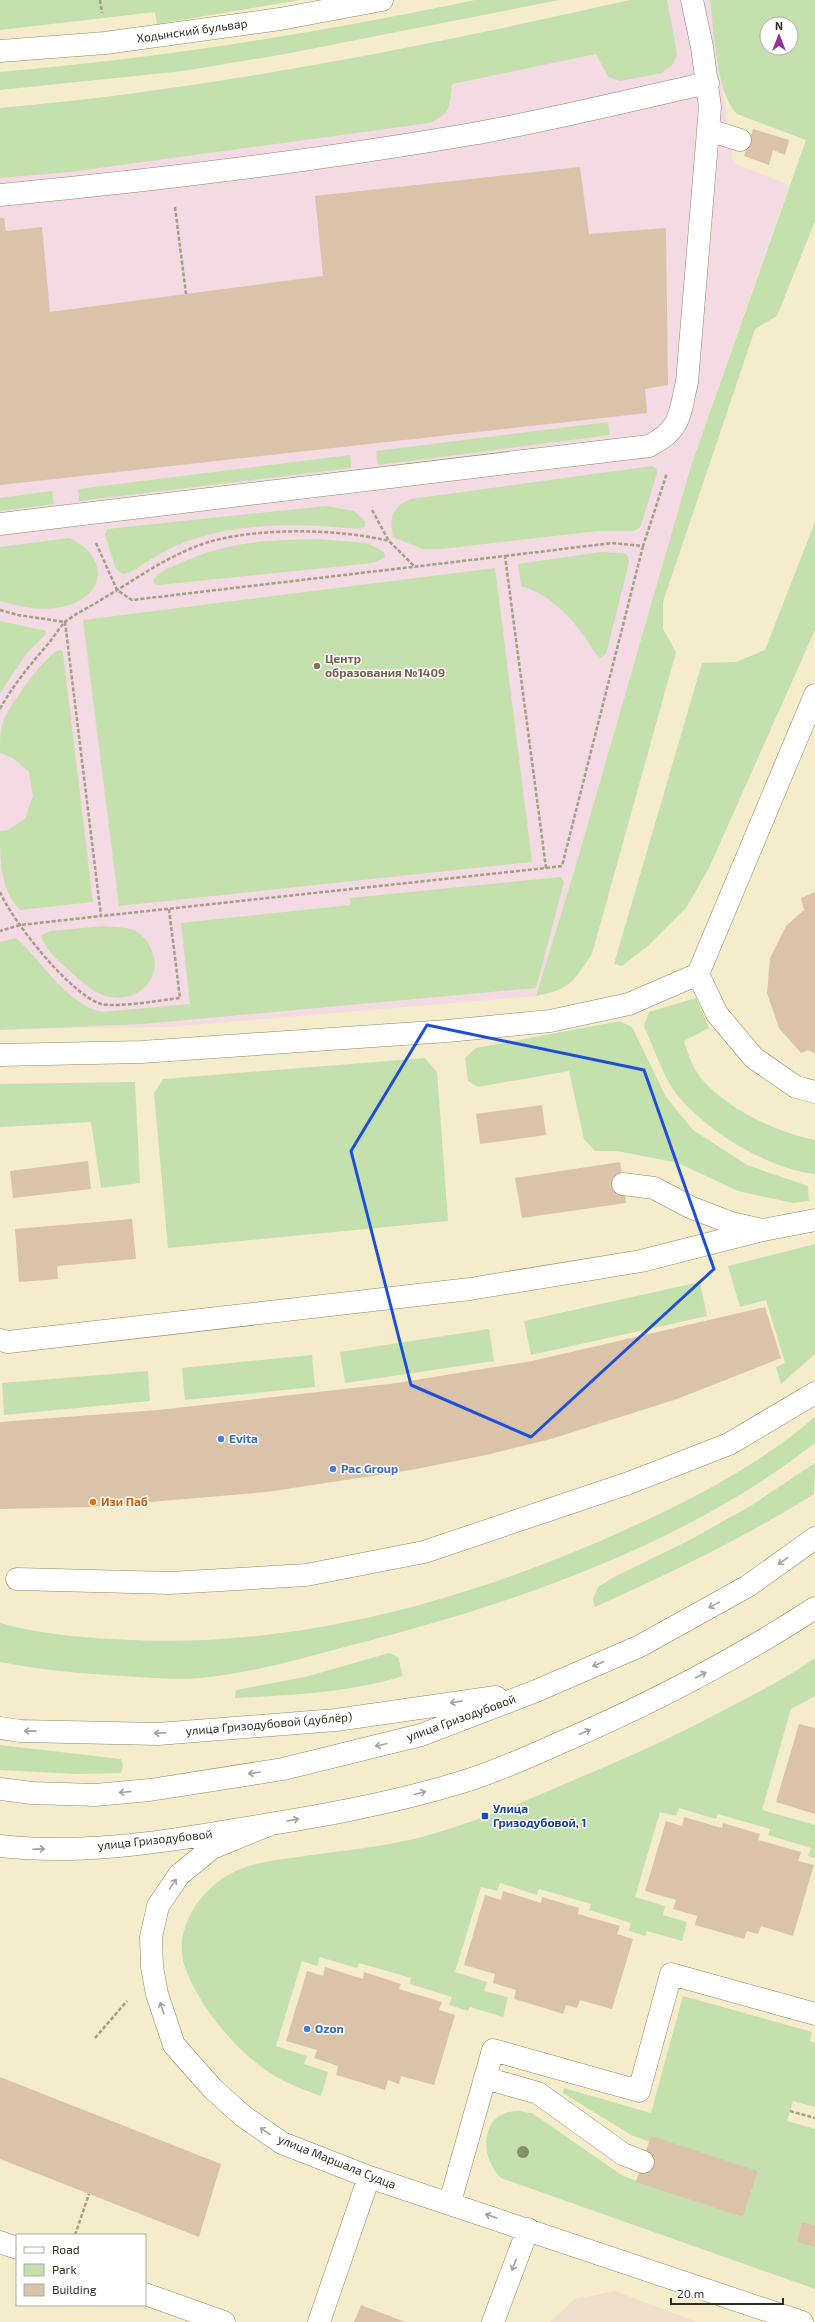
<svg xmlns="http://www.w3.org/2000/svg" width="815" height="2322" font-family="'Exo 2',sans-serif">
<rect width="100%" height="100%" fill="#f5eccb"/>
<!-- industrial -->
<path fill="#f0dfcd" d="M615,2291L697,2322H550L575,2299Z"/>
<!-- education -->
<path fill="#f3dae3" d="M630,0H710L733,163L789,185L691,466L576,865L536,996L168,1027L0,1029V108L88,100L289,71L488,33Z"/>
<!-- green -->
<path fill="#c4e0ac" fill-rule="evenodd" d="M0,0H300L157,24L155,12L0,30Z
M475,0H559L285,54L183,71L0,90V72C160,58 318,33 475,0Z
M630,0H667L677,54L673,64L662,73L620,81L608,77L596,54L452,84C449,105 452,114 429,123L70,172L0,178V108C213,89 422,47 630,0Z
M710,0H815V221L777,316L755,329L663,602V629L676,652L592,954C573,982 571,989 536,996L576,865L691,466L806,140L737,114C716,93 714,31 710,0ZM767,24H791V48H767Z
M608,422L610,435L378,465L376,451Z
M350,455L351,468L79,501L78,489Z
M652,466L656,468L657,473L642,522L640,527L634,531H598L441,549H423L393,537C389,517 392,507 411,499Z
M52,491L54,504L0,511V498Z
M326,506L354,511L365,521V527L358,529C300,523 241,522 185,542C175,546 164,551 155,557C143,563 136,571 123,574L116,569L105,535L107,529Z
M815,522V630L709,868L686,908L648,946L622,966L614,964L702,663L736,662L765,650Z
M69,538C107,554 109,594 66,606C44,612 21,607 0,601V547Z
M316,539L367,543L384,552L385,557L376,562L363,564L158,585L153,583C155,573 167,569 176,565C224,542 264,540 316,539Z
M601,552L624,553L628,556L629,562L606,654L601,658C593,653 590,643 584,636C568,613 548,594 521,586L518,564Z
M495,568L532,862L119,906L83,620Z
M0,621L46,631L45,635L27,653L0,693Z
M60,650L63,652L93,902L20,910C0,890 0,858 0,831L8,830L25,819L33,796L29,772L13,758L0,753C0,743 0,732 3,722C9,706 45,654 60,650Z
M561,877L564,882L536,988L141,1024L0,1030V942L16,938C43,962 65,1003 102,1012L190,1004L181,923L350,905V898Z
M104,926C114,927 124,927 134,930C140,933 146,939 149,945C168,977 136,1007 103,995C90,990 81,981 71,972C61,963 43,948 41,935L51,931Z
M696,998L709,1028L684,1041C687,1050 690,1061 695,1069C715,1104 777,1133 815,1140V1174C768,1169 704,1130 675,1092C664,1078 652,1043 644,1026L649,1012Z
M620,1021L632,1027L666,1097L693,1130L747,1165L808,1186L809,1201L793,1203L738,1191L678,1163L617,1151H595L584,1139L569,1071L478,1087L468,1081L465,1058L476,1048Z
M425,1058L437,1072L448,1221L168,1248L154,1093L163,1079Z
M135,1082L140,1183L101,1188L91,1122L0,1127V1084Z
M815,1244V1354L781,1384L776,1367L785,1363L766,1300L740,1307L728,1266Z
M700,1282L707,1316L531,1355L524,1321Z
M489,1329L494,1361L345,1383L340,1352Z
M312,1355L315,1387L185,1400L182,1368Z
M148,1371L150,1401L4,1415L2,1383Z
M815,1417V1443C683,1546 513,1604 352,1645C302,1658 250,1674 199,1678C175,1680 150,1678 125,1676C83,1674 41,1670 0,1662V1623C36,1633 74,1637 112,1639C287,1651 466,1602 625,1530C695,1498 756,1467 815,1417Z
M815,1463L814,1494C744,1538 670,1573 595,1607L593,1599L598,1587L614,1577L690,1540L752,1505Z
M389,1653L398,1657L403,1676C349,1693 291,1695 235,1698L236,1690L305,1677Z
M815,1658V1696L791,1709L762,1810L815,1825V1858L808,1856L811,1848L768,1835L770,1829L718,1814L716,1819L679,1808L676,1816L660,1812L635,1897L665,1906L663,1915L687,1922L682,1941L647,1931L645,1936L629,1931L631,1923L589,1910L591,1904L539,1889L537,1895L500,1883L497,1891L481,1887L455,1972L487,1982L484,1991L508,1997L503,2017L470,2007L468,2011L449,2005L452,1997L410,1984L411,1978L359,1963L357,1968L320,1957L317,1966L302,1961L276,2046L307,2056L304,2064L328,2072L321,2096C304,2090 285,2083 270,2073C236,2051 196,2003 184,1964C174,1929 199,1891 230,1874C250,1863 275,1860 298,1857C336,1851 376,1848 414,1839C471,1825 527,1800 581,1777C632,1756 681,1733 730,1707C759,1692 788,1677 815,1658Z
M0,1745L121,1759L123,1766L121,1773L77,1774L0,1770Z
M683,1996L812,2032L810,2041L815,2043V2107L793,2101L787,2121L815,2129V2289L501,2178C478,2156 481,2112 517,2111C522,2111 527,2113 532,2113L623,2176L743,2217L758,2171L650,2142L631,2135L563,2093L564,2088L651,2113Z"/>
<!-- building -->
<path fill="#dbc3a9" d="M753,129L789,140L785,155L773,150L769,165L744,156Z
M580,167L589,234L666,228L668,385L645,389L647,413L0,485V218H4L6,231L42,227L50,312L323,276L315,196Z
M815,892V1054L809,1050L801,1053L779,1028L767,993L770,958L786,926L804,910L801,898Z
M542,1105L546,1135L480,1144L476,1114Z
M88,1161L91,1189L13,1198L10,1171Z
M620,1162L626,1203L522,1218L515,1178Z
M132,1219L136,1259L57,1266L58,1279L19,1282L15,1229Z
M765,1307L781,1358L677,1399L551,1439L486,1455L411,1470L267,1492L90,1507L0,1509V1422L158,1410L397,1383L532,1361Z
M799,1724L815,1728V1814L776,1802Z
M684,1817L722,1828L723,1823L760,1834L758,1840L801,1852L798,1861L814,1865L793,1936L761,1926L758,1934L747,1931L744,1939L695,1925L697,1916L673,1909L676,1900L645,1891L666,1821L682,1826Z
M503,1891L541,1903L542,1897L579,1908L578,1914L620,1926L617,1934L633,1939L612,2009L580,2000L577,2008L566,2005L563,2014L538,2006L514,1999L516,1990L493,1983L495,1974L464,1965L485,1895L501,1900Z
M325,1967L363,1979L364,1972L401,1984L399,1989L442,2002L439,2010L455,2015L434,2085L401,2076L399,2084L388,2080L385,2090L360,2082L336,2075L338,2066L314,2058L317,2050L286,2041L307,1971L323,1976Z
M0,2077L221,2164L199,2237L0,2159Z
M651,2136L758,2171L743,2217L636,2182Z
M802,2222L815,2225V2247L797,2242Z
M361,2305L405,2322H354Z"/>
<g fill="none" stroke-linecap="round" stroke-linejoin="round">
<defs>
<path id="minor" d="M0,51L105,43L280,19L382,0
M709,130L740,140
M0,195C158,180 315,161 472,134C551,120 630,100 708,83
M0,524L649,446C682,429 679,415 687,382L710,107L702,47L692,0
M698,974L717,1014L754,1058L796,1087L815,1092
M0,1055L141,1052L447,1031L550,1021L629,1004L698,974L815,695
M623,1184L654,1188L690,1207L731,1223L763,1230L815,1220
M0,1340L8,1342L470,1289L641,1261L763,1230
M17,1579L170,1583L306,1575L424,1552L629,1483L729,1444L815,1393
M0,1728L20,1731L158,1734L336,1720L496,1697
M0,1789L32,1793L95,1795L150,1790L283,1769L421,1735L536,1691L640,1646L748,1586L815,1538
M271,1824L212,1848L179,1875L158,1906L151,1937L152,1967L157,1994L174,2045L213,2089L243,2116L282,2143L369,2177L802,2322
M0,1846C74,1855 159,1843 233,1830C310,1818 387,1805 462,1782C496,1772 530,1756 562,1742C650,1704 735,1660 815,1608
M485,2078L538,2093L623,2154L643,2162
M450,2202L493,2050L639,2091L671,1974L815,2014
M0,2242L17,2248
M145,2294L224,2322
M319,2322L369,2177
M493,2322L528,2229"/>
</defs>
<!-- minor casing -->
<use href="#minor" stroke="#8e8667" stroke-width="23"/>
<!-- path -->
<path stroke="#a59e86" stroke-width="2.5" stroke-dasharray="4 2" stroke-linecap="butt" d="M100,0L102,13
M175,207L186,294
M372,510L389,541L414,566
M96,543L117,590L132,600L505,556L546,868L101,916
M505,556L612,543L643,546L667,473
M0,610L18,615L65,622L101,916L20,925L0,931
M0,709C13,685 30,665 48,644C54,637 59,628 65,622C76,613 92,606 104,598C141,576 177,549 220,539C270,528 339,529 389,541
M546,868L562,866L643,546
M0,892C13,922 70,994 101,1004C117,1008 161,1000 180,998L169,909
M95,2038L127,2001
M790,2111L815,2118
M75,2235L89,2194"/>
<!-- minor -->
<use href="#minor" stroke="#fff" stroke-width="22"/>
</g>
<!-- trees -->
<circle fill="#878f66" cx="523" cy="2152" r="6"/>
<!-- one-way arrows -->
<defs><path id="oneway-shaft" d="M-6 0H5M1.5-3L5.5 0L1.5 3" fill="none" stroke-width="1.6" stroke-linecap="round" stroke-linejoin="round"/></defs>
<g stroke="#a2a09b">
<use href="#oneway-shaft" transform="translate(783 1561) rotate(144)"/>
<use href="#oneway-shaft" transform="translate(714 1605) rotate(151)"/>
<use href="#oneway-shaft" transform="translate(598 1664) rotate(157)"/>
<use href="#oneway-shaft" transform="translate(701 1675) rotate(-28)"/>
<use href="#oneway-shaft" transform="translate(456 1702) rotate(172)"/>
<use href="#oneway-shaft" transform="translate(30 1731) rotate(-179)"/>
<use href="#oneway-shaft" transform="translate(585 1732) rotate(-23)"/>
<use href="#oneway-shaft" transform="translate(160 1733) rotate(178)"/>
<use href="#oneway-shaft" transform="translate(381 1745) rotate(166)"/>
<use href="#oneway-shaft" transform="translate(254 1773) rotate(171)"/>
<use href="#oneway-shaft" transform="translate(125 1792) rotate(175)"/>
<use href="#oneway-shaft" transform="translate(420 1793) rotate(-15)"/>
<use href="#oneway-shaft" transform="translate(293 1820) rotate(-10)"/>
<use href="#oneway-shaft" transform="translate(39 1849) rotate(-2)"/>
<use href="#oneway-shaft" transform="translate(173 1884) rotate(-55)"/>
<use href="#oneway-shaft" transform="translate(162 2008) rotate(-108)"/>
<use href="#oneway-shaft" transform="translate(265 2131) rotate(-146)"/>
<use href="#oneway-shaft" transform="translate(491 2216) rotate(-161)"/>
<use href="#oneway-shaft" transform="translate(514 2265) rotate(111)"/>
</g>
<!-- marked area -->
<path fill="none" stroke="#1d4ed8" stroke-width="3" stroke-linejoin="round" d="M427,1025L644,1070L714,1269L531,1437L411,1385L351,1151Z"/>
<!-- markers -->
<circle fill="#8d6e63" stroke="#fff" stroke-width="1.5" cx="317" cy="666" r="4"/>
<g fill="#3f7fe0" stroke="#fff" stroke-width="1.5">
<circle cx="221" cy="1439" r="4"/>
<circle cx="333" cy="1469" r="4"/>
<circle cx="307" cy="2029" r="4"/>
</g>
<circle fill="#e8710a" stroke="#fff" stroke-width="1.5" cx="93" cy="1502" r="4"/>
<rect fill="#1a4fb4" stroke="#fff" stroke-width="1.5" x="481" y="1812" width="8" height="8" rx="2"/>
<g text-anchor="middle" stroke-width="3" stroke-linejoin="round" paint-order="stroke">
<!-- street labels -->
<g font-size="12" fill="#302c20" stroke="#fff">
<text transform="translate(192 31) rotate(-8)" y="4">Ходынский бульвар</text>
<text transform="translate(461 1718) rotate(-20)" y="4">улица Гризодубовой</text>
<text transform="translate(269 1724) rotate(-5)" y="4">улица Гризодубовой (дублёр)</text>
<text transform="translate(155 1840) rotate(-6)" y="4">улица Гризодубовой</text>
<text transform="translate(337 2162) rotate(22)" y="4">улица Маршала Судца</text>
</g>
<!-- education labels -->
<g font-size="12" font-weight="bold" fill="#785e54" stroke="#fff" text-anchor="start">
<text x="325" y="663">Центр<tspan x="325" dy="14">образования №1409</tspan></text>
</g>
<!-- shop labels -->
<g font-size="12" font-weight="bold" fill="#366cbe" stroke="#fff" text-anchor="start">
<text x="229" y="1443">Evita</text>
<text x="341" y="1473">Pac Group</text>
<text x="315" y="2033">Ozon</text>
</g>
<!-- food labels -->
<g font-size="12" font-weight="bold" fill="#c56008" stroke="#fff" text-anchor="start">
<text x="101" y="1506">Изи Паб</text>
</g>
<!-- transit labels -->
<g font-size="12" font-weight="bold" fill="#164399" stroke="#fff" text-anchor="start">
<text x="493" y="1813">Улица<tspan x="493" dy="14">Гризодубовой, 1</tspan></text>
</g>
</g>
<!-- legend -->
<rect x="16" y="2234" width="130" height="72" fill="#ffffff" stroke="#acaba6"/>
<rect x="24" y="2247" width="20" height="6" fill="#ffffff" stroke="#acaba6"/>
<text x="52" y="2254" font-size="12" fill="#302c20">Road</text>
<rect x="24" y="2264" width="20" height="12" fill="#c4e0ac" stroke="#acaba6"/>
<text x="52" y="2274" font-size="12" fill="#302c20">Park</text>
<rect x="24" y="2284" width="20" height="12" fill="#dbc3a9" stroke="#acaba6"/>
<text x="52" y="2294" font-size="12" fill="#302c20">Building</text>
<!-- north arrow -->
<g transform="translate(779 36)"><circle r="19" fill="#ffffff" stroke="#acaba6"/>
<path d="M0-3L7 15L0 10L-7 15Z" fill="#953095"/>
<text y="-6" font-size="11" font-weight="bold" text-anchor="middle" fill="#302c20">N</text>
</g>
<!-- scale -->
<path d="M671 2298v6h112v-6" fill="none" stroke="#302c20" stroke-width="2"/>
<text x="677" y="2298" font-size="12" fill="#302c20" stroke="#ffffff" stroke-width="3" paint-order="stroke">20 m</text>
</svg>
